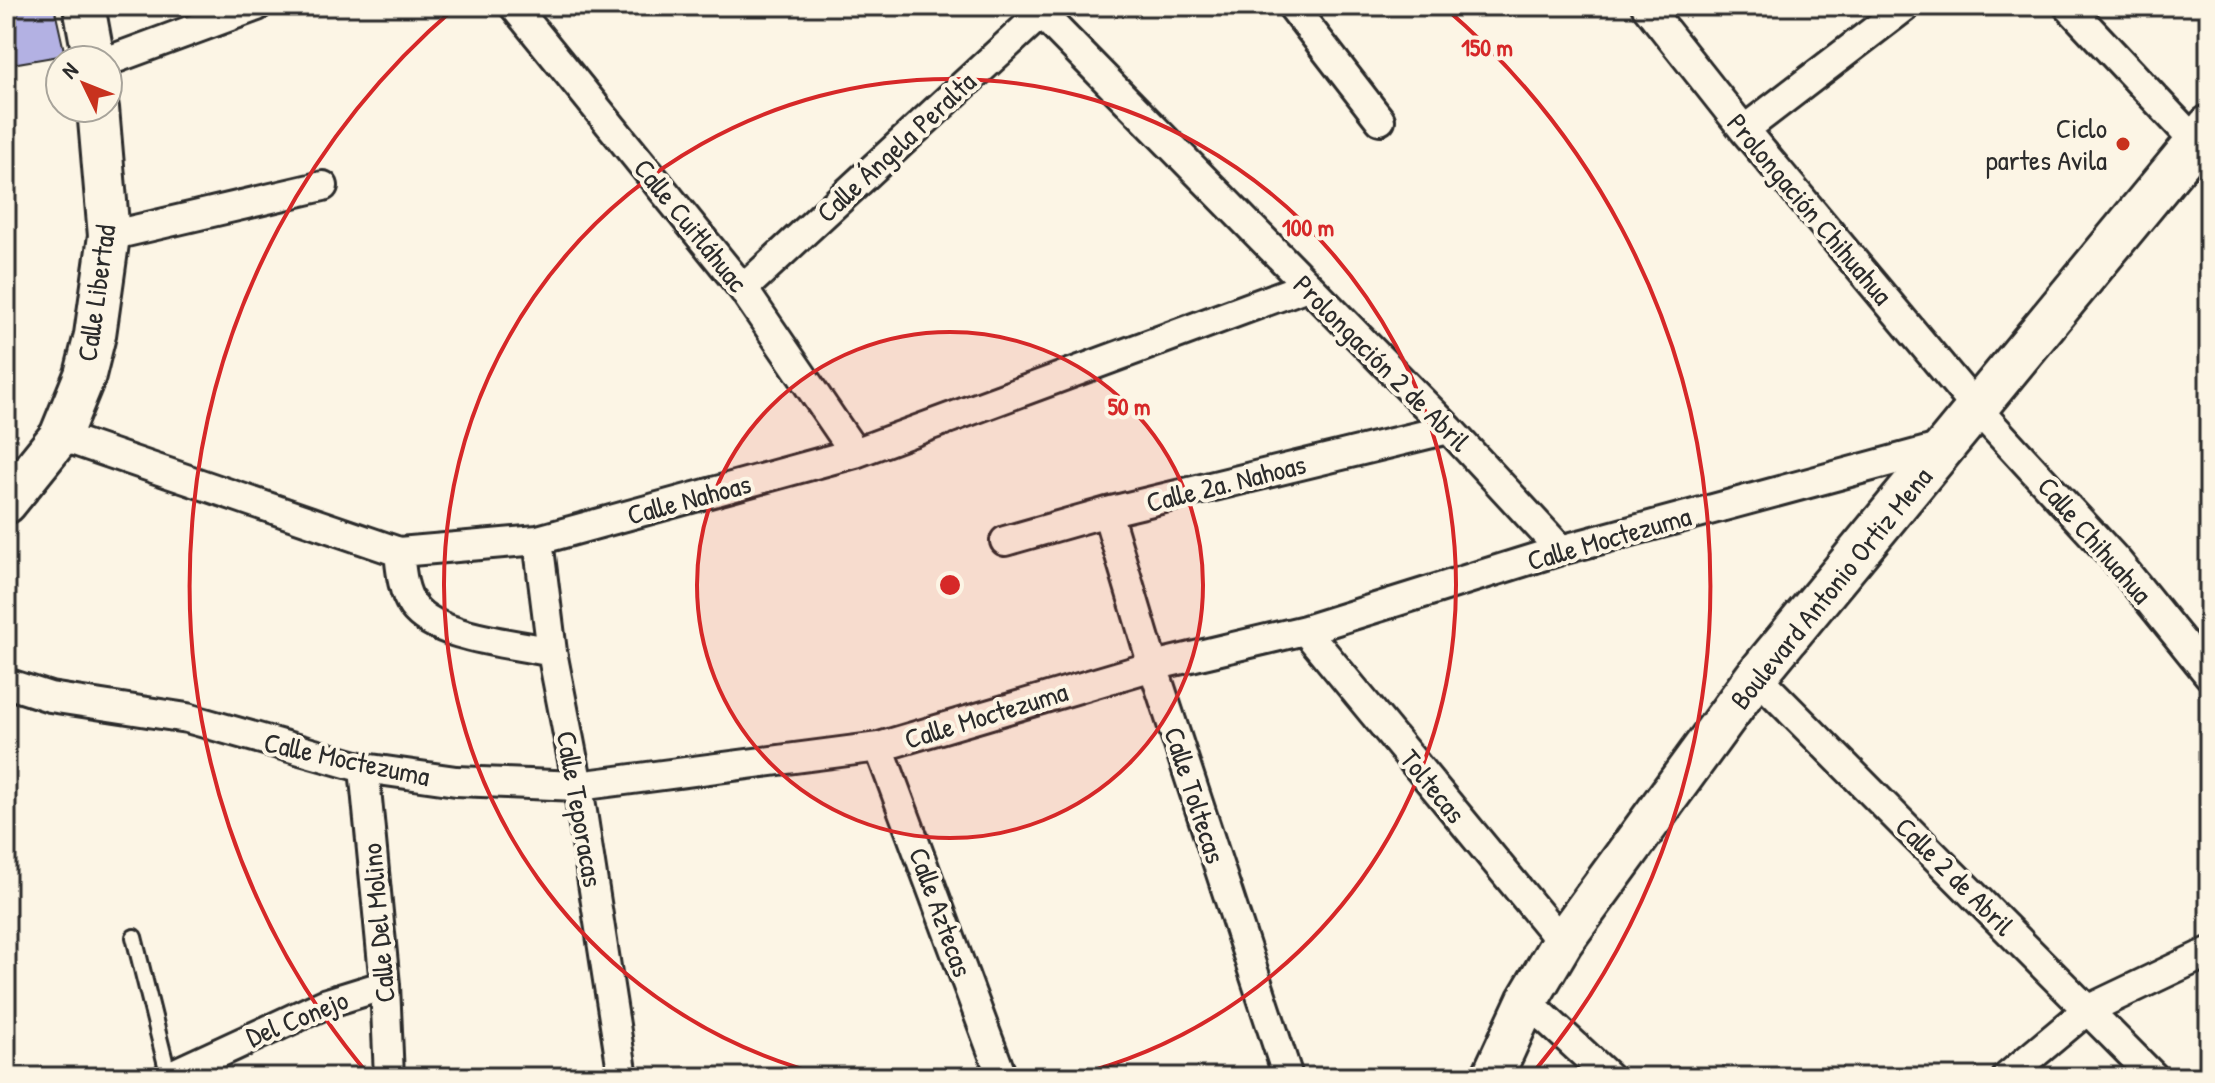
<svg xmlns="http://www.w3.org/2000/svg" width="2215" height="1083" font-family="'Patrick Hand',sans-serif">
<rect width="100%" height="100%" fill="#fcf5e5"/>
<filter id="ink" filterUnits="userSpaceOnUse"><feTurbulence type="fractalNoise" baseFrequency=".0125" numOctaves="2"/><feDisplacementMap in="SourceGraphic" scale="16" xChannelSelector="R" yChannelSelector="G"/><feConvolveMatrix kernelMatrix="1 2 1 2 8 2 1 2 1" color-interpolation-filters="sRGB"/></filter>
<g filter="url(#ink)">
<!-- building -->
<path fill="#b3b1e3" stroke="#2b2b2b" stroke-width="2" d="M6,6H54L65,55L6,65Z"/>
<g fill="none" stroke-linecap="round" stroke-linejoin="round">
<defs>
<path id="lane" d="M134,937L169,1077"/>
<path id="street" d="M514,6L743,289L855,453
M1034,6L1449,429L1561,550
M1292,6L1380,120
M1646,6L1744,130L1978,410L2117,561L2209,675
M2068,6L2207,154
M108,61L257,6
M1744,130L1906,6
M109,236L323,186
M743,289L1049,6
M60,436L399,552L538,540L855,453L1307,286
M1107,512L1153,666L1288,1077
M538,540L552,652L578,786L623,1077
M1005,541L1107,512L1449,429
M399,552C401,570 402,590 413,606C436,638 513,643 552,652
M1305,630L1562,942
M1756,676L2154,1077
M6,683L50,697L187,718L364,768L456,781L578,786L879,747L1153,666L1305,630L1561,550L1946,446
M879,747L1002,1077
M364,768L385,985L389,1077
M1527,1001L1609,1077
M167,1077L327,1003L385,985
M2007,1077L2087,1010L2209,952"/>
<path id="secondary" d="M84,6L94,60
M6,503L60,436L85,375L95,335L109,236L98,108
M1492,1077L1527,1001L1562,942L1756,676L2209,126"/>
</defs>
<!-- lane casing -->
<use href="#lane" stroke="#2b2b2b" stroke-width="20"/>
<!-- street casing -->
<use href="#street" stroke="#2b2b2b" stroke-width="34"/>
<!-- secondary casing -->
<use href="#secondary" stroke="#2b2b2b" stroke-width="46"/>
<!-- path -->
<path stroke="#2b2b2b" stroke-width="5" stroke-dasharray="8 6" stroke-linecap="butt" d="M6,168L11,182L6,195"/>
<!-- lane -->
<use href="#lane" stroke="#fcf5e5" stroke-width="14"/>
<!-- street -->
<use href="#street" stroke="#fcf5e5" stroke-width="28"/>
<!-- secondary -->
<use href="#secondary" stroke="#fcf5e5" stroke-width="40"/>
</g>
</g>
<!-- distance rings -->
<circle cx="950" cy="585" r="253" fill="#d62828" fill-opacity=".12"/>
<g fill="none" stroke="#d62828" stroke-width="4">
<circle cx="950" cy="585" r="253"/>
<path d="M828 1076A506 506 0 1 1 1072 1076"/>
<path d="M368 1074A760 760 0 0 1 456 7M1444 7A760 760 0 0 1 1532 1074"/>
</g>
<!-- markers -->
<circle fill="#c8321e" stroke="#fcf5e5" stroke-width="3" cx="2123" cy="144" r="8"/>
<g text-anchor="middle" stroke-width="8" stroke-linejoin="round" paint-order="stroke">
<!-- poi labels -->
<g font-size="28" fill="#2b2b2b" stroke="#fcf5e5" text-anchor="end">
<text x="2107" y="138">Ciclo<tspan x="2107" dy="32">partes Avila</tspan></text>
</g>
<!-- street labels -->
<g font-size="28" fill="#2b2b2b" stroke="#fcf5e5">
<text transform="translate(896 147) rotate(-43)" y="10">Calle Ángela Peralta</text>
<text transform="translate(1810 209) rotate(50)" y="10">Prolongación Chihuahua</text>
<text transform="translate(691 225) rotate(51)" y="10">Calle Cuitláhuac</text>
<text transform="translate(96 293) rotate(-82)" y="10">Calle Libertad</text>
<text transform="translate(1382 363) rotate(45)" y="10">Prolongación 2 de Abril</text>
<text transform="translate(1226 483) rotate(-14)" y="10">Calle 2a. Nahoas</text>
<text transform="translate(689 499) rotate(-15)" y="10">Calle Nahoas</text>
<text transform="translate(1609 538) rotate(-16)" y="10">Calle Moctezuma</text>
<text transform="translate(2095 540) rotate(49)" y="10">Calle Chihuahua</text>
<text transform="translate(1831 588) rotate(-51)" y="10">Boulevard Antonio Ortiz Mena</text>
<text transform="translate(986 715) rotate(-17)" y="10">Calle Moctezuma</text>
<text transform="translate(347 759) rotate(12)" y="10">Calle Moctezuma</text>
<text transform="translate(1433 786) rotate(51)" y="10">Toltecas</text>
<text transform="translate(1195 795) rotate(72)" y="10">Calle Toltecas</text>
<text transform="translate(580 809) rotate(80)" y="10">Calle Teporacas</text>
<text transform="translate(1955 876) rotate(45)" y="10">Calle 2 de Abril</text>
<text transform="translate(941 912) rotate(70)" y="10">Calle Aztecas</text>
<text transform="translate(378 923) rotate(-95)" y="10">Calle Del Molino</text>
<text transform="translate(297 1018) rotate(-22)" y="10">Del Conejo</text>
</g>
</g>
<circle cx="950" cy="585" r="12" fill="#d62828" stroke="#fcf5e5" stroke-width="4"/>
<g font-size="24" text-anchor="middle" font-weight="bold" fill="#d62828" stroke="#fcf5e5" stroke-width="8" stroke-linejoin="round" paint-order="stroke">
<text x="1487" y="56">150 m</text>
<text x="1308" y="236">100 m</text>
<text x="1129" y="415">50 m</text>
</g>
<!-- margin -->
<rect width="2215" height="1083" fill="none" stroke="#fcf5e5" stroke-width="32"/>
<rect x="16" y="16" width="2183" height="1051" fill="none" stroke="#2b2b2b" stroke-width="3" filter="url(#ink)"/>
<!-- north arrow -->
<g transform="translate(84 84) rotate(313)"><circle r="38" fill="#fcf5e5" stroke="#a8a49b" stroke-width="2"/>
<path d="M0-6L14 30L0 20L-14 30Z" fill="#c8321e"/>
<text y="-12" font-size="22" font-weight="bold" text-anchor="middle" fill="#2b2b2b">N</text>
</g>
</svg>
